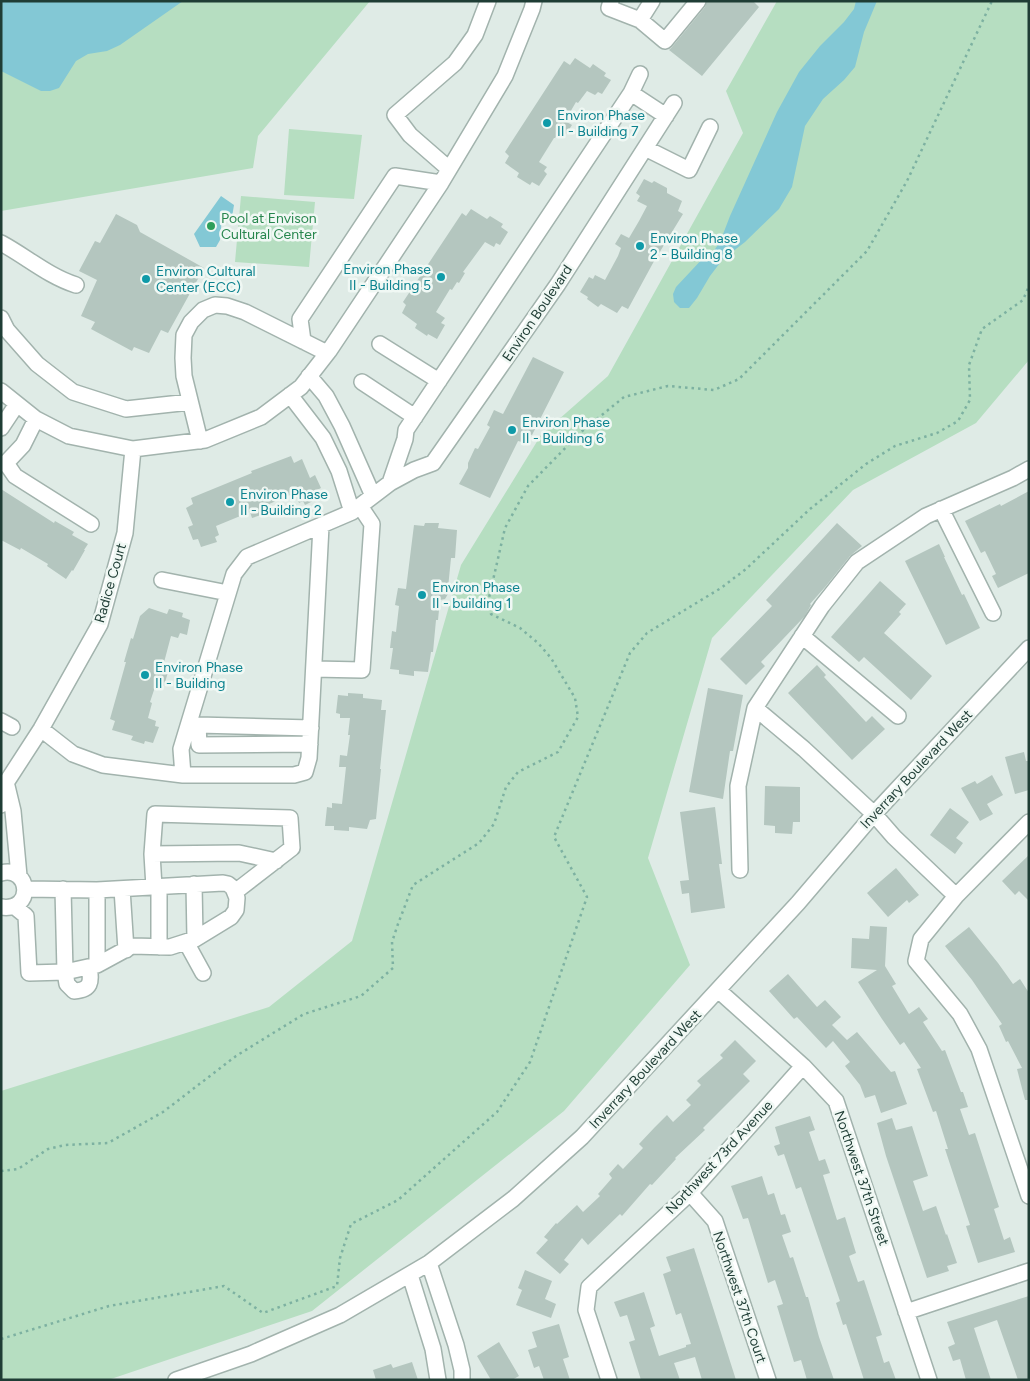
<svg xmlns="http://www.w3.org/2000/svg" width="1030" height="1381" font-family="Figtree,sans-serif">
<rect width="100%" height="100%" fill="#dfebe6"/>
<!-- green -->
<path fill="#b6dec1" d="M1,1H370L258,136L253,168L1,211Z
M777,1H1029V360L976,423L853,490L712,638L648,858L690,965L564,1111L312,1311L108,1380H1V1091L269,1007L352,941L461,565L541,435L608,376L743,133L726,91Z
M289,129L362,135L354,199L284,195Z
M241,196L315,202L309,267L235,262Z"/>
<!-- water -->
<path fill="#83c8d5" d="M1,1H183L120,45L107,51L88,54L76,61L59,88L50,91H41L1,71Z
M856,1H877L864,32L855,67L844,80L823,99L805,126L792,187L779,209L745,242L723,259L710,276L697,298L689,308H680L674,302L673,294L676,287L705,256L713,252L720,242L730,216L777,112L799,72L820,46L844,22L854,9Z
M221,196L234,205L232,217H222L220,240L216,247H200L194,234Z"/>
<!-- building -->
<path fill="#b4c6bf" d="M707,1H753L759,7L702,76L669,50L672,47L705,7Z
M575,58L590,68L593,64L606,73L604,76L611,80L602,94L598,92L595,95L587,91L578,103L576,102L565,121L572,125L566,134L560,130L555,138H554L539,162L547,167L544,171L547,174L539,186L532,182L530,185L517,177L519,173L505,163L509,156L505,152L564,61L570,65Z
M644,179L652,183L654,181L667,188V193L682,201L678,211L683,214L653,263L628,309L622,306L617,313L601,304L598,307L587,299L588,297L580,292L589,277L593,279L595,275L605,280L618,256L621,248L615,244L621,234L629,238L639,221L647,206L637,201L640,196L636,193Z
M471,209L487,219L490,216L503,224L501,227L508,232L500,245L496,243L494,247L485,242L463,272L465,273L459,283L457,282L452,290L450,289L436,312L445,318L441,323L445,325L437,339L428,334L427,336L415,328L417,324L402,313L406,305L403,302L462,213L466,216Z
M116,214L137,225L140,232L204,268L168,333L161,330L149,353L134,347L132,351L91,329L95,322L81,316L97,280L79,271L95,241L100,243Z
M533,357L564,372L532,435L526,433L522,442L518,441L490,498L459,484L468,468V463L475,448L478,449L490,427L487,425L494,410L503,414Z
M291,456L294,463L302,459L310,478L315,475L321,488L317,490L319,498L305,505L303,501L299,503L295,493L262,507L264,514L252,518L250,512L216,526L219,535L215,537L217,542L201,547L198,539L193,540L188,527L193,525L186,508L193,504L191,498L252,473L251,471Z
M1,489L54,523L55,521L74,532L72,535L88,544L84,550H85L73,571L72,570L66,579L47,566L48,564L21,548L20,550L1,540Z
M1029,491V573L998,588L992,576L996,574L985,551L981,553L965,521L1000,504L1001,506Z
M425,523H439L438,528L457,530L455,558H451L448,588L451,589L445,599L440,600L438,620H436L433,652H431L428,672L414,671V676L399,674V670L390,669L393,648H390L392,631L396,632L399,606L395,605L398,588L406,589L414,525L424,526Z
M837,523L862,546L850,556L826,586L810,604L811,605L805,616L761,662L765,666L746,685L720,659L772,606L766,600Z
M939,544L945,557H944L962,595L964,594L980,628L946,645L905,561Z
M880,581L906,604L899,612L901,614L884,633L932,676L911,700L864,657L859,662L831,637Z
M149,608L167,614L169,609L183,613L182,617L190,620L187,635L180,633L178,638L171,636L162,670L168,672L164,686L156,684L150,702L152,703L148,718L156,721L155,726L159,727L153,743L145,741L144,744L131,740L133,736L112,730L115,721L110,719L126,662H124L131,638L133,639L140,616Z
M817,665L826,675L824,677L866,722L872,716L885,729L852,760L788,693Z
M708,688L743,695L733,751H730L723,799L689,792Z
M348,693L363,694V698L382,700L381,710H386L380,769H381L376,819L370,820L367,829L349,827V831L334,830V826H325L327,807L332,808V803L342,804L346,767H339L340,755L347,756L350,735H348L350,718H340V714L336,713L338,695L348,696Z
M1024,752L1026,761H1029V790L1015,794L1005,757Z
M992,775L1003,795L987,804L993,814L980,821L961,788L975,781L977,784Z
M765,786L800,787V822H793L792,834L775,833V826L764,825Z
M715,807L722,864H719L725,908L691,913L689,893L682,894L680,881L689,880L680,812Z
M950,808L969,822L956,838L963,843L955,854L930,835Z
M1029,855V901L1019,891L1015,895L1002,881Z
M896,868L919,895L909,903L907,900L888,917L867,893Z
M870,926L887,927L885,966L896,984L892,986L909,1014L919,1007L928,1019L923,1022L942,1051L945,1050L961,1092H963L968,1107L960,1109L969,1135L975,1133L999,1207L994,1209L1004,1240L1010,1237L1015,1252L978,1263L966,1226L970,1225L945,1149H948L936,1111L933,1112L917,1069L921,1068L904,1042L900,1045L882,1019L858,982L877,970L851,968L852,938L869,939Z
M969,927L998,963L1013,984L1020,979L1029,993V1100H1025L1017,1069L1022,1068L1008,1041L1006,1042L999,1026L1002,1024L972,980L945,946Z
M788,974L817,1007L825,1000L841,1017L832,1025L847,1040L857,1032L891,1072L895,1071L907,1104L881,1113L875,1095L865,1098L860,1085L845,1066L850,1062L833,1041L826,1048L797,1017L794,1019L769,991Z
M735,1040L756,1061L743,1074L750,1081L703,1128L705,1130L675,1158L676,1159L652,1185L650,1184L622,1216L620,1214L588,1245L582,1238L564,1260L569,1264L560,1274L536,1253L548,1240L544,1237L556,1223L557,1224L577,1205L583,1212L600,1196L598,1194L612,1178L609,1174L618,1164L623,1169L643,1148L639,1144L655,1127L667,1115L673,1122L691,1105L686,1100L701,1085L697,1081L723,1058L720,1055Z
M810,1116L815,1130L809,1132L819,1161L825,1159L830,1173L823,1175L837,1220L845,1217L856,1253L849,1256L858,1282L864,1280L882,1335L876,1337L884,1363L889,1361L896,1380H864L846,1324L843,1325L836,1303L840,1301L801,1187L796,1189L784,1154L778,1156L774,1146L780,1144L775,1127Z
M892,1118L896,1130L912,1126L928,1176L913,1181L923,1211L936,1206L946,1235L947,1234L957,1263L947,1266L949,1271L927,1278L886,1156L877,1123Z
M762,1176L768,1195L774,1193L781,1215L785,1214L791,1232L782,1235L790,1258L793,1257L806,1297H808L819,1337L834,1380H807L801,1360L794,1362L777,1306L783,1304L775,1280L768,1283L748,1218L743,1219L731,1186Z
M694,1248L736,1380H702L695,1357L674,1363L680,1380H641L629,1342L635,1340L627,1315L620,1317L614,1302L644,1292L655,1326L650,1328L659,1356L686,1347V1345L691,1344L681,1313L676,1315L663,1274L671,1271L666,1257Z
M525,1270L552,1281L545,1299L556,1304L551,1318L516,1305L522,1290L518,1288Z
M1029,1296V1380H1018L997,1320L974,1328L991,1380H966L960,1359L953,1361L948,1347L955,1344L947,1322Z
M559,1324L569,1357L563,1359L570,1380H544L539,1366L534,1368L528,1350L537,1347L532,1332Z
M499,1342L519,1376L512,1380H491L477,1356Z
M412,1362L418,1380H376L373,1370L391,1364L393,1368Z"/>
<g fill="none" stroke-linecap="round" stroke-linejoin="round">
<defs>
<path id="minor" d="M611,1L609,8L640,20L665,41L698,1
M640,20L652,1
M631,93L666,116
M645,148L689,170L710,127
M449,169L410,135L395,115L455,63L475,35L488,1
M1,243C27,257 48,276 76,285
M1,318L7,330L37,364L73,392L126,409L190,402
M303,341L300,319L395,176L441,183
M380,344L439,381
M309,376L326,396L342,426L373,496
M362,382L415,417
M1,391L36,419L69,436L133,449L205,440L261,417L301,387L329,351L441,183L505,76L532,9L534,1
M290,395L323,438L339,471L352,512
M1,428L17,404
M200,441L184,376L183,358L184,335L191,322L203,310L215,305L227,306L245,312L327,353
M6,463L15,476L91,524
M1,464L6,463L23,445L36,419
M390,483L405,439L406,430L631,93L640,74
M941,509L993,613
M162,580L228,593
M802,636L898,716
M314,669L362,670L372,524L360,506
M755,708L804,749L874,814L894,837L956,896
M1,721L12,727
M41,729L73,754L103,765L183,775H294L305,772L309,758L321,526
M310,744L199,745L198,725L311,728
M183,775L181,749L234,574L247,557L352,512L390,483L414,470L433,463L558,284L674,103
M7,786L13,811L19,876
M1,805L6,783L41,729L100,624L125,533L133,449
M1029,822L956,896L921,939L916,961L960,1014L979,1049L1029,1196
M152,854L155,814L290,818L292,848L235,892
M740,870L738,786L755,708L822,606L857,562L926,516L1013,478L1029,469
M1,873C30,865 35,912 1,907
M194,884L195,939
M159,886V947
M154,887L152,854L239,853L276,861
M25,889L97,890L223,883L228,884L233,888L237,898L236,910L231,917L195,939L170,947L132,946L97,965V890
M122,889L126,950
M15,907L26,916L29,973L65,972L63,889
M186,942L203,973
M89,967C92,982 91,990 74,991L67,984L65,972L97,965
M718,990L803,1066L836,1101L929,1380
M690,1193L715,1221L768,1380
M429,1263L456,1345L462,1370V1380
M410,1275L433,1349L438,1380
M906,1312L1029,1271
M176,1380L251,1354L340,1315L429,1263L513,1199L582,1137L798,903L874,814L1029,648
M609,1380L586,1310L589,1287L690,1193L803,1066"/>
</defs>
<!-- minor casing -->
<use href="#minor" stroke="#a2b3ad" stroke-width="18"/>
<!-- path -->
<path stroke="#7db1a1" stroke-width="2.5" stroke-dasharray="2.5 4" stroke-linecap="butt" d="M1,1171L18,1169L48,1149L65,1145L108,1143L163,1112L236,1056L304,1014L361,996L393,968L392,942L398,924L413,885L479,843L494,824L506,787L518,772L558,752L578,717L575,698L551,658L538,643L520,628L491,614L488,602L505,528L528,486L581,432L624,397L668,386L714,390L739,379L867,251L907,181L992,1
M1,1339L109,1306L224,1286L263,1313L337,1286L340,1258L351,1224L398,1200L497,1112L530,1062L587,897L554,837L630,653L647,633L721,588L746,569L810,509L866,464L895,446L937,433L958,421L970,400L969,365L982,329L1023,300L1029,286"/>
<!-- minor -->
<use href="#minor" stroke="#fff" stroke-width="15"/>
</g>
<!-- markers -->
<g fill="#0f9aa8" stroke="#f0f8f4" stroke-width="2">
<circle cx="547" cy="123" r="5"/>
<circle cx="640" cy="246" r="5"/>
<circle cx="441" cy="277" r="5"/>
<circle cx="146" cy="279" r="5"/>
<circle cx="512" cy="430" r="5"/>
<circle cx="230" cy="502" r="5"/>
<circle cx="422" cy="595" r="5"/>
<circle cx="145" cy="675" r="5"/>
</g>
<circle fill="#2e9e5b" stroke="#f0f8f4" stroke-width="2" cx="211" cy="226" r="5"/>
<g text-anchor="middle" stroke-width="5" stroke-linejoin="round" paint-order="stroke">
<!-- culture labels -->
<g font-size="14" fill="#0d838f" stroke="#f0f8f4" text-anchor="start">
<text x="557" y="120">Environ Phase<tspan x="557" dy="16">II - Building 7</tspan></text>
<text x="650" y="243">Environ Phase<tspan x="650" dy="16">2 - Building 8</tspan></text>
<text x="431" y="274" text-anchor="end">Environ Phase<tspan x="431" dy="16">II - Building 5</tspan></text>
<text x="156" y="276">Environ Cultural<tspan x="156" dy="16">Center (ECC)</tspan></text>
<text x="522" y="427">Environ Phase<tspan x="522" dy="16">II - Building 6</tspan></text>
<text x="240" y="499">Environ Phase<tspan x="240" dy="16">II - Building 2</tspan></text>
<text x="432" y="592">Environ Phase<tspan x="432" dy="16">II - building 1</tspan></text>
<text x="155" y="672">Environ Phase<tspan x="155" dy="16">II - Building</tspan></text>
</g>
<!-- leisure labels -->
<g font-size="14" fill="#27864d" stroke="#f0f8f4" text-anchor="start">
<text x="221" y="223">Pool at Envison<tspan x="221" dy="16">Cultural Center</tspan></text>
</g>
<!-- street labels -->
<g font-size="14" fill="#1f3d35" stroke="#f0f8f4">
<text transform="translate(537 313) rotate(-56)" y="5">Environ Boulevard</text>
<text transform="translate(110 583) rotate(-74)" y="5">Radice Court</text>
<text transform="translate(916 769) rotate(-47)" y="5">Inverrary Boulevard West</text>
<text transform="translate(645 1069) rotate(-47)" y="5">Inverrary Boulevard West</text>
<text transform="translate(719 1157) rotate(-47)" y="5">Northwest 73rd Avenue</text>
<text transform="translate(862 1178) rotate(71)" y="5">Northwest 37th Street</text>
<text transform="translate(740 1297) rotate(71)" y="5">Northwest 37th Court</text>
</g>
</g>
<!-- border -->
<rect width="1030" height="1381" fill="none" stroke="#1f3d35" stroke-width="5"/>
</svg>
